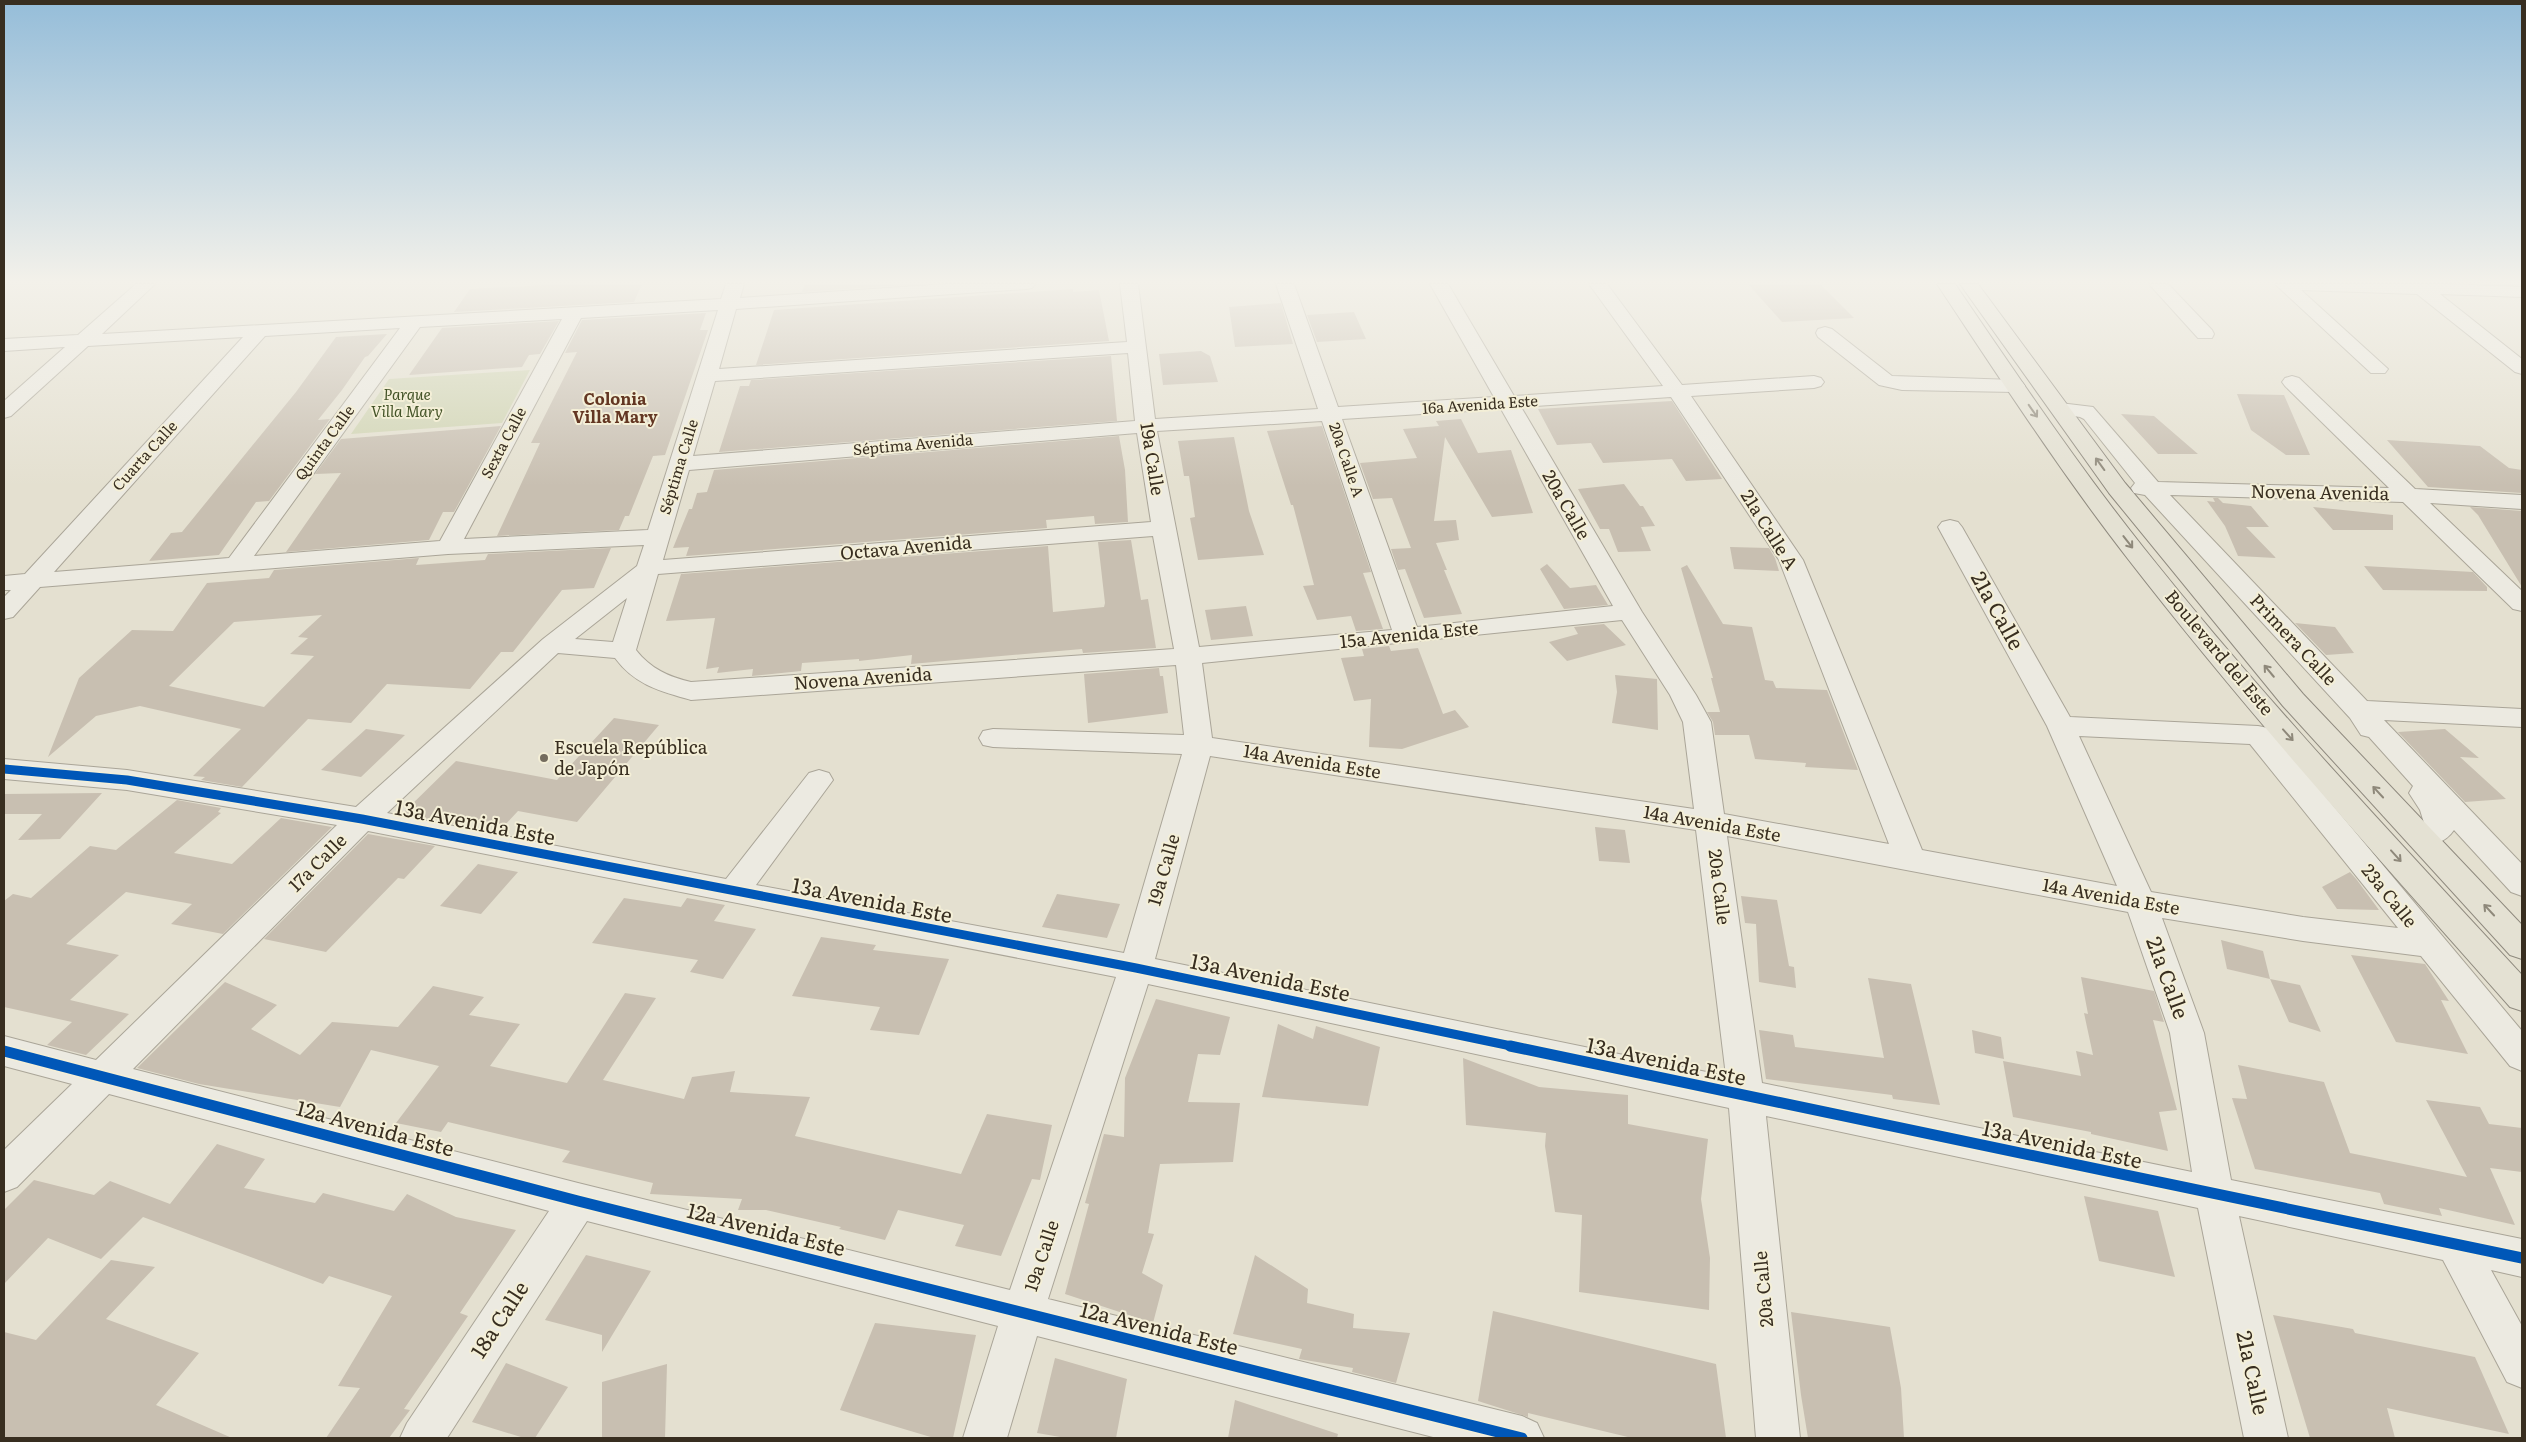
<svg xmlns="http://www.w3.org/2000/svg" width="2526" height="1442" font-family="Literata,serif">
<rect width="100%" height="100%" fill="#e4e0d0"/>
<!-- green -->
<path fill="#d0d4b3" d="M530,370L502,423L351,434L389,379Z"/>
<!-- building -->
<path fill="#c8bfb1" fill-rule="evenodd" d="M571,284H642L634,302L454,312L470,289Z
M805,284H917L802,292Z
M1748,284H1820L1854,318L1782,322Z
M1073,289V292L1099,290L1109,341L756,365L774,310Z
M1281,303L1293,344L1235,347L1229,307Z
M1354,312L1366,339L1317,342L1307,315Z
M706,313L700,330H708L665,455L653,456L629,516H625L619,530L497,536L540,443H531L577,352L565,353L582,320Z
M559,321L540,354L529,355L522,367L409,375L442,328Z
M387,334L368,356L365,357L342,390L318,420L330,419L269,501L256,502L219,555L149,561L171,533L182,532L296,392L336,337Z
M1201,351L1210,356L1218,382L1163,385L1159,354Z
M1111,356L1117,421L719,452L740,386H749L751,380Z
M2237,394L2284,395L2310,455H2286L2251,430Z
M1672,401L1722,479L1686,481L1672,459L1603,463L1591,443L1557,445L1538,409Z
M2121,414L2154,416L2198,454H2158Z
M1461,419L1478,453L1511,450L1533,513L1492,517L1445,437L1434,521L1456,520L1459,540L1436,543L1447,570H1444L1462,614L1424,618L1405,569L1398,570L1391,549L1411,548L1392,498L1373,499L1360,463L1417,458L1403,429L1439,426L1436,421Z
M501,426L454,512H443L429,540L286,552L341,473L315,474L341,439Z
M1322,426L1371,572L1363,573L1383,629L1356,631L1351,616L1317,620L1303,586L1314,585L1293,505H1291L1267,431Z
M1119,436L1125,470L1128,522L1095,524L1094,516L1046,520L1047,528L686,556L689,547L673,548L689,509H692L697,493L707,492L714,470Z
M1234,437L1249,511L1264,555L1198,560L1190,518L1195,517L1189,476H1184L1178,441Z
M2387,440L2480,446L2509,468L2522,470V493L2428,487Z
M1624,484L1640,506H1643L1655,526L1641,527L1651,551L1618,552L1609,529H1600L1578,489Z
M2213,498H2218L2223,503L2251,506L2269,527H2246L2276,558L2238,556L2225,526L2207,501L2215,502Z
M2313,507L2393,515V530H2333Z
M2470,507L2522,511V587L2478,515Z
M1131,540L1141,600L1148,599L1156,648L1083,653L1082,649L911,664L912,655L859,661V659L802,663L801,671L752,676L753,669L717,673L719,667L706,669L715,618L666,621L681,574L1048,546L1053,612L1104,607L1105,603L1098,542Z
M1730,547L1769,548L1775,558L1779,571L1734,569Z
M611,548L594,588L562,590L513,652H501L470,689L387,684L351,723L308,719L242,787L201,780L205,777L193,776L241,729L140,706L96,716L48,757L79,678L132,630L173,631L207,583L269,578L274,570L419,558L416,565L485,560L488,554ZM322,615L298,637L308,638L290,654L314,656L264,707L169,686L234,622Z
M1547,564L1570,588L1596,585L1608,605L1564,609L1540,569Z
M1687,565L1723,624L1752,627L1765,680L1773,681L1776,688L1827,690L1858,770L1805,767L1806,763L1755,759L1749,735H1715L1713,722L1707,712H1720L1711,678H1713L1681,568Z
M2364,566L2473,572L2487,587V591L2383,590Z
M1246,606L1253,636L1211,640L1205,610Z
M2295,623L2335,627L2354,653L2326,655Z
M1604,624L1626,645L1567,661L1549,642L1578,634L1574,627Z
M1389,646L1391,651L1418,648L1443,714L1455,710L1469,727L1402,749L1369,747L1371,699L1354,701L1341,658L1364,656L1362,649Z
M1159,668L1160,676H1163L1168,713L1088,723L1084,674Z
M1615,675L1657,679L1658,730L1612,723L1617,692Z
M614,718L659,725L577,822L518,811L505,825L463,817L456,824L402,814L456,761L557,780Z
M366,729L405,735L361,777L321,770Z
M2445,729L2479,758L2460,757L2506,799L2465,802L2398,732Z
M102,793L60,839L18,840L42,814H4V794Z
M177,800L221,808L218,812L221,813L174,853L232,864L281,818L332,827L223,934L171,924L192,904L126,892L66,944L119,955L70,1000L129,1014L86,1055L47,1045L72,1022L4,1007V901L13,894L31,898L90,846L116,850Z
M1595,827L1625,830L1630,863L1599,861Z
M368,834L435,846L404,879L398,878L326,952L264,939Z
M478,864L518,872L481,914L440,906Z
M2350,872L2357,880L2379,910L2337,909L2322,887Z
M1057,894L1120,904L1107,938L1042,927Z
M1741,896L1777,900L1789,966L1794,967L1796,988L1759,982L1756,924L1745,923Z
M624,898L681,907L687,898L725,905L714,921L756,929L723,979L690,972L698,960L592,943Z
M821,937L876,945L873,950L949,959L919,1035L870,1030L880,1007L792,996Z
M2221,940L2263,951L2270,979L2227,969Z
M2351,955L2425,964L2449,1001L2441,1000L2468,1054L2396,1042Z
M2081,977L2154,991L2164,1022L2153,1020L2177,1110L2159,1112L2168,1151L2091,1134V1132L2013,1117L2003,1061L2081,1076L2076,1051L2093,1055L2084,1013L2088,1014Z
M1868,978L1911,984L1940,1105L1893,1099L1892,1095L1766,1079L1759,1030L1793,1035L1795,1047L1884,1058Z
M2270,979L2300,985L2321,1032L2289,1022Z
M225,982L277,1005L251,1029L300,1055L332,1022L398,1027L433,986L484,997L469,1015L520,1024L490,1066L567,1083L625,993L656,998L603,1080L684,1099L692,1077L735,1071L730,1092L810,1097L795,1136L961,1174L987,1114L1052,1125L1040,1180L1032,1179L1001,1256L955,1246L964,1225L898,1210L885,1240L839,1229L841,1227L766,1210H738L742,1199L650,1194L653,1183L562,1162L570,1151L448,1122L441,1132L396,1123L439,1066L371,1050L340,1107L199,1084L137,1068Z
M1156,999L1230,1017L1220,1055L1198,1054L1188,1102L1240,1103L1233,1162L1160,1164L1148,1233L1154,1234L1142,1273L1163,1285L1153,1323L1065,1294L1089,1204L1085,1203L1104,1134L1124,1137L1125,1078Z
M1278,1024L1313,1039L1316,1026L1380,1047L1368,1106L1262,1097Z
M1972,1030L2001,1037L2004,1059L1975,1053Z
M1463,1058L1539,1087L1628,1095V1124L1708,1139L1701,1199L1710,1258L1709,1310L1579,1292L1582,1215L1555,1212L1545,1146L1546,1133L1466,1125Z
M2238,1065L2324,1082L2350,1153L2467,1177L2426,1100L2480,1107L2489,1124L2522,1128V1172L2490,1168L2515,1225L2439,1208L2442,1216L2384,1204L2380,1193L2255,1169L2232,1098L2247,1099Z
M217,1144L265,1159L244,1188L315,1203L323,1193L394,1211L407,1194L456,1217L516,1230L460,1313L468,1316L404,1409L410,1410L389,1438H326L360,1388L338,1386L392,1296L329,1276L323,1284L143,1217L101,1259L48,1238L4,1284V1210L34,1180L94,1195L110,1181L170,1204Z
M2084,1196L2158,1211L2175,1277L2099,1261Z
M586,1255L651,1271L602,1352V1335L545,1320Z
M1255,1255L1308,1289L1307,1303L1354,1314L1353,1328L1410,1333L1396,1383L1352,1372L1353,1368L1299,1359L1302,1349L1233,1334Z
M111,1260L155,1267L106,1319L199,1353L156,1405L232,1438H4V1332L36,1340Z
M1493,1311L1716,1364L1726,1438H1632L1528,1413V1417L1478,1401Z
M1791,1312L1890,1327L1901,1388L1904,1438H1808L1801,1395Z
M2273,1315L2353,1329L2355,1333L2475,1357L2509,1434L2387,1408L2395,1438H2310Z
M875,1323L976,1335L953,1438H934L840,1410Z
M1055,1358L1127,1379L1116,1438H1066L1037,1433Z
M506,1363L568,1387L535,1438H524L472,1422Z
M667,1364L665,1438H602V1382Z
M1235,1400L1338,1434L1337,1438H1228Z"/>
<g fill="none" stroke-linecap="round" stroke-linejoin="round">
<defs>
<path id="minor" d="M136,284H155L102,334L721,299L726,284H744L740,298L946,284H1035L1032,288L1026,289L736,309L719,369L1127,342L1120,284H1138L1155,419L1318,409L1276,284H1294L1338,407L1494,397L1430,284H1448L1514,396L1663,386L1589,284H1607L1682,385L1814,376L1821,378L1824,382L1821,386L1814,388L1691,396L1803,560L1922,850L2117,886L2047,726L1938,527L1942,522L1950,520L1958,522L1962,527L2070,717L2258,726L2268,728L2522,1031V1071L2510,1066L2421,956L2303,941L2162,918L2204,1033L2231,1180L2522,1239V1277L2491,1270L2522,1326V1388L2507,1382L2443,1260L2239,1216L2288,1438H2244L2198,1208L1766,1116L1800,1438H1756L1729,1108L1148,984L1048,1299L1522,1416L1537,1423L1544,1438H1437L1037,1336L1007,1438H963L998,1326L587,1221L447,1438H400L407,1423L549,1211L109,1094L17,1187L4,1192V1150L72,1084L4,1066V1036L96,1060L337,825L127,790L4,779V759L127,770L356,807L543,639L637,566L644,545L448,554L40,587L13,617L4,619V597L11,590H4V576L25,574L243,337L88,346L11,416L4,418V401L65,347L4,351V339L78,335ZM718,310L648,530L464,539L581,318ZM562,319L440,541L254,556L420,327ZM400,328L229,558L54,572L265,336ZM1128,353L1135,421L693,456L715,381ZM1671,397L1779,560L1889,844L1724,814L1711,722L1696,695L1642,612L1521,407ZM1501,409L1613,606L1417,627L1342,419ZM1322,421L1392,630L1199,647L1157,431ZM1137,433L1151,522L663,560L689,470ZM1153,536L1174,649L691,682C669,677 651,669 636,650L658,574ZM627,598L613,642L575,639ZM1622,620L1670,695L1683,722L1694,809L1212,738L1202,663ZM558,653L615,658C635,685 660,691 691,700L1176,665L1184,735L993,729L983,731L979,738L983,745L993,747L1182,754L1124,953L756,885L833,780L829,773L819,770L809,773L726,879L387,813ZM2079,736L2250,744L2398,928L2303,917L2151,892ZM1210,756L1696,830L1726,1076L1155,959ZM368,831L1116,977L1010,1290L578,1183L133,1069ZM1727,836L2128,912L2170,1033L2192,1172L1762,1083Z
M2149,284H2168L2212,330L2214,334L2212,338H2198Z
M2275,284H2447L2522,287V297L2440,294L2522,359V374L2515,372L2417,294L2301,290L2388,369L2385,373H2371Z
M1825,327L1832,329L1892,376L2015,380L2022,382L2025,386L2022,390L2015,392L1902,390L1879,385L1818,337L1816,333L1818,329Z
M2292,376L2299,378L2415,489L2522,495V509L2430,503L2522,591V611L2513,609L2403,502L2170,495L2367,701L2522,709V727L2384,720L2522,864V896L2511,892L2454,830C2445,844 2425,849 2410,845L2406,837L2410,829L2424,823L2420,810L2409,793L2413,786L2369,737L2361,735L2350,718L2145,495L2134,493L2131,488L2135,483L2084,419L2080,417L2053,413L2050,409L2053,405L2060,403L2093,407L2158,482L2389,488L2285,386L2282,382L2285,378Z"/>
<path id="major" d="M1937,284H1955C2016,373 2076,463 2143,547C2262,697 2393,835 2522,975V1011L2510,1007C2380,860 2248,714 2128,559C2059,470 1999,377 1937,284Z
M1960,284H1978L2125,483L2303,694L2522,925V959L2510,955L2283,706L2109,493Z"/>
</defs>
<!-- minor casing -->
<use href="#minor" stroke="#aaa598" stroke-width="2"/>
<!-- major casing -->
<use href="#major" stroke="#8f8a7f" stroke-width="2"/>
<!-- minor -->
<use href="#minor" fill="#eceae1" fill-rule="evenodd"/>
<!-- major -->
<use href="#major" fill="#e4e1d3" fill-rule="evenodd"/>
<defs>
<path id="cycleway-far1" d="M4,769L127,780L362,819L1136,968L1516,1047"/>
<path id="cycleway" d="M1510,1046L2522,1258
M4,1051L578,1201L1522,1438"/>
</defs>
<!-- cycleway-far1 casing -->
<use href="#cycleway-far1" stroke="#f4efd7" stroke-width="12"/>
<!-- cycleway casing -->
<use href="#cycleway" stroke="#f4efd7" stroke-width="14"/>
<!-- cycleway-far1 -->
<use href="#cycleway-far1" stroke="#0057b8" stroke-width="9"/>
<!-- cycleway -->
<use href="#cycleway" stroke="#0057b8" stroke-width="11"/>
</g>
<!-- one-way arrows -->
<defs><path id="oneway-shaft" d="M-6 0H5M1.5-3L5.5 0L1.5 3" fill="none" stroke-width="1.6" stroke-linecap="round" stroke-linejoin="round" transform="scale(1.25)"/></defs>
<g stroke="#8e887a">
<use href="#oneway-shaft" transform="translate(2033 411) rotate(55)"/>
<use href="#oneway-shaft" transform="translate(2100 464) rotate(-126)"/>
<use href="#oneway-shaft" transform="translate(2128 542) rotate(52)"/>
<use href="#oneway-shaft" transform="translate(2269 671) rotate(-130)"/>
<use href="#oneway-shaft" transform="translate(2288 735) rotate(48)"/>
<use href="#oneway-shaft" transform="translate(2378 792) rotate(-133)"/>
<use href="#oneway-shaft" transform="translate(2396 856) rotate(48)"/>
<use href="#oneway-shaft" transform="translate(2489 910) rotate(-133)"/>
</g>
<!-- sky -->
<linearGradient id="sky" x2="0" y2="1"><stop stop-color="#95bdd9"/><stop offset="0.58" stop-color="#f3f1ea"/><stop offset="1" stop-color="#f3f1ea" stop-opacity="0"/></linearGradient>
<rect width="2526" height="486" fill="url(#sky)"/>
<!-- markers -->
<circle fill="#746c5e" stroke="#f4efd7" stroke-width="2" cx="544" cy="758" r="5"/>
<g text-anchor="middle" stroke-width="4" stroke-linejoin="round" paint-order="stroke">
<!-- far-park labels -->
<g font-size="15" font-style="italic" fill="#445428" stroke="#f4efd7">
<text x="407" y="400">Parque<tspan x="407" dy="17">Villa Mary</tspan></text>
</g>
<!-- far-street labels -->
<g font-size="15" fill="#382e20" stroke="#f4efd7">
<text transform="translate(1480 405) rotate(-4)" y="5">16a Avenida Este</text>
<text transform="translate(325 443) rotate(-54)" y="5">Quinta Calle</text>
<text transform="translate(504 443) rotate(-62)" y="5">Sexta Calle</text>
<text transform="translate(913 445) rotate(-5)" y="5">Séptima Avenida</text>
<text transform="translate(145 456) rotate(-48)" y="5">Cuarta Calle</text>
<text transform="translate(1346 460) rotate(71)" y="5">20a Calle A</text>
<text transform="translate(679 467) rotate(-73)" y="5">Séptima Calle</text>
</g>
<!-- far-neighbourhood labels -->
<g font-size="16" font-weight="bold" fill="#633622" stroke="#f4efd7">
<text x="615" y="405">Colonia<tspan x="615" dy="18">Villa Mary</tspan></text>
</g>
<!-- street labels -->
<g font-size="18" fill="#382e20" stroke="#f4efd7">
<text transform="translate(1152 459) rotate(81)" y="6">19a Calle</text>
<text transform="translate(2320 493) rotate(1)" y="6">Novena Avenida</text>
<text transform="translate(1566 505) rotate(60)" y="6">20a Calle</text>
<text transform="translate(1769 530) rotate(58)" y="6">21a Calle A</text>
<text transform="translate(906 548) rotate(-5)" y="6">Octava Avenida</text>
<text transform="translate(1409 635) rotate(-6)" y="6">15a Avenida Este</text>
<text transform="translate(2293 640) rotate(47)" y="6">Primera Calle</text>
<text transform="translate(2219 653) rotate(50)" y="6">Boulevard del Este</text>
<text transform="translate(863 679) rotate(-4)" y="6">Novena Avenida</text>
<text transform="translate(1312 762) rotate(9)" y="6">14a Avenida Este</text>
<text transform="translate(1712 824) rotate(10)" y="6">14a Avenida Este</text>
<text transform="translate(318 863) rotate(-45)" y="6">17a Calle</text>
<text transform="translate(1164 870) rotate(-74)" y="6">19a Calle</text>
<text transform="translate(1719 887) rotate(83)" y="6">20a Calle</text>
<text transform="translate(2389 896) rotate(51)" y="6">23a Calle</text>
<text transform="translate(2111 897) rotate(10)" y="6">14a Avenida Este</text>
<text transform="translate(1042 1256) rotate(-72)" y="6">19a Calle</text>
<text transform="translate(1764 1289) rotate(-95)" y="6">20a Calle</text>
</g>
<!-- poi labels -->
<g font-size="18" fill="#382e20" stroke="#f4efd7" text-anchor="start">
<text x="554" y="754">Escuela República<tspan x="554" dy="21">de Japón</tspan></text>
</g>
<!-- near-street labels -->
<g font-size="21" fill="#382e20" stroke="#f4efd7">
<text transform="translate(1997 611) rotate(61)" y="7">21a Calle</text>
<text transform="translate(475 823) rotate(11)" y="7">13a Avenida Este</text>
<text transform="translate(872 901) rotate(11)" y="7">13a Avenida Este</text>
<text transform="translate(1270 978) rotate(12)" y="7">13a Avenida Este</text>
<text transform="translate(2167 978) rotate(70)" y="7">21a Calle</text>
<text transform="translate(1666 1062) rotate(12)" y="7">13a Avenida Este</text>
<text transform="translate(375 1129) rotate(15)" y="7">12a Avenida Este</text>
<text transform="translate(2062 1145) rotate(12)" y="7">13a Avenida Este</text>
<text transform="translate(766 1230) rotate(14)" y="7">12a Avenida Este</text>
<text transform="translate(500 1320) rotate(-57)" y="7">18a Calle</text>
<text transform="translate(1159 1329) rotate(14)" y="7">12a Avenida Este</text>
<text transform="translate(2252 1373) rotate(78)" y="7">21a Calle</text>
</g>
</g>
<!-- border -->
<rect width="2526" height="1442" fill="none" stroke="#382e20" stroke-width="10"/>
</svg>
